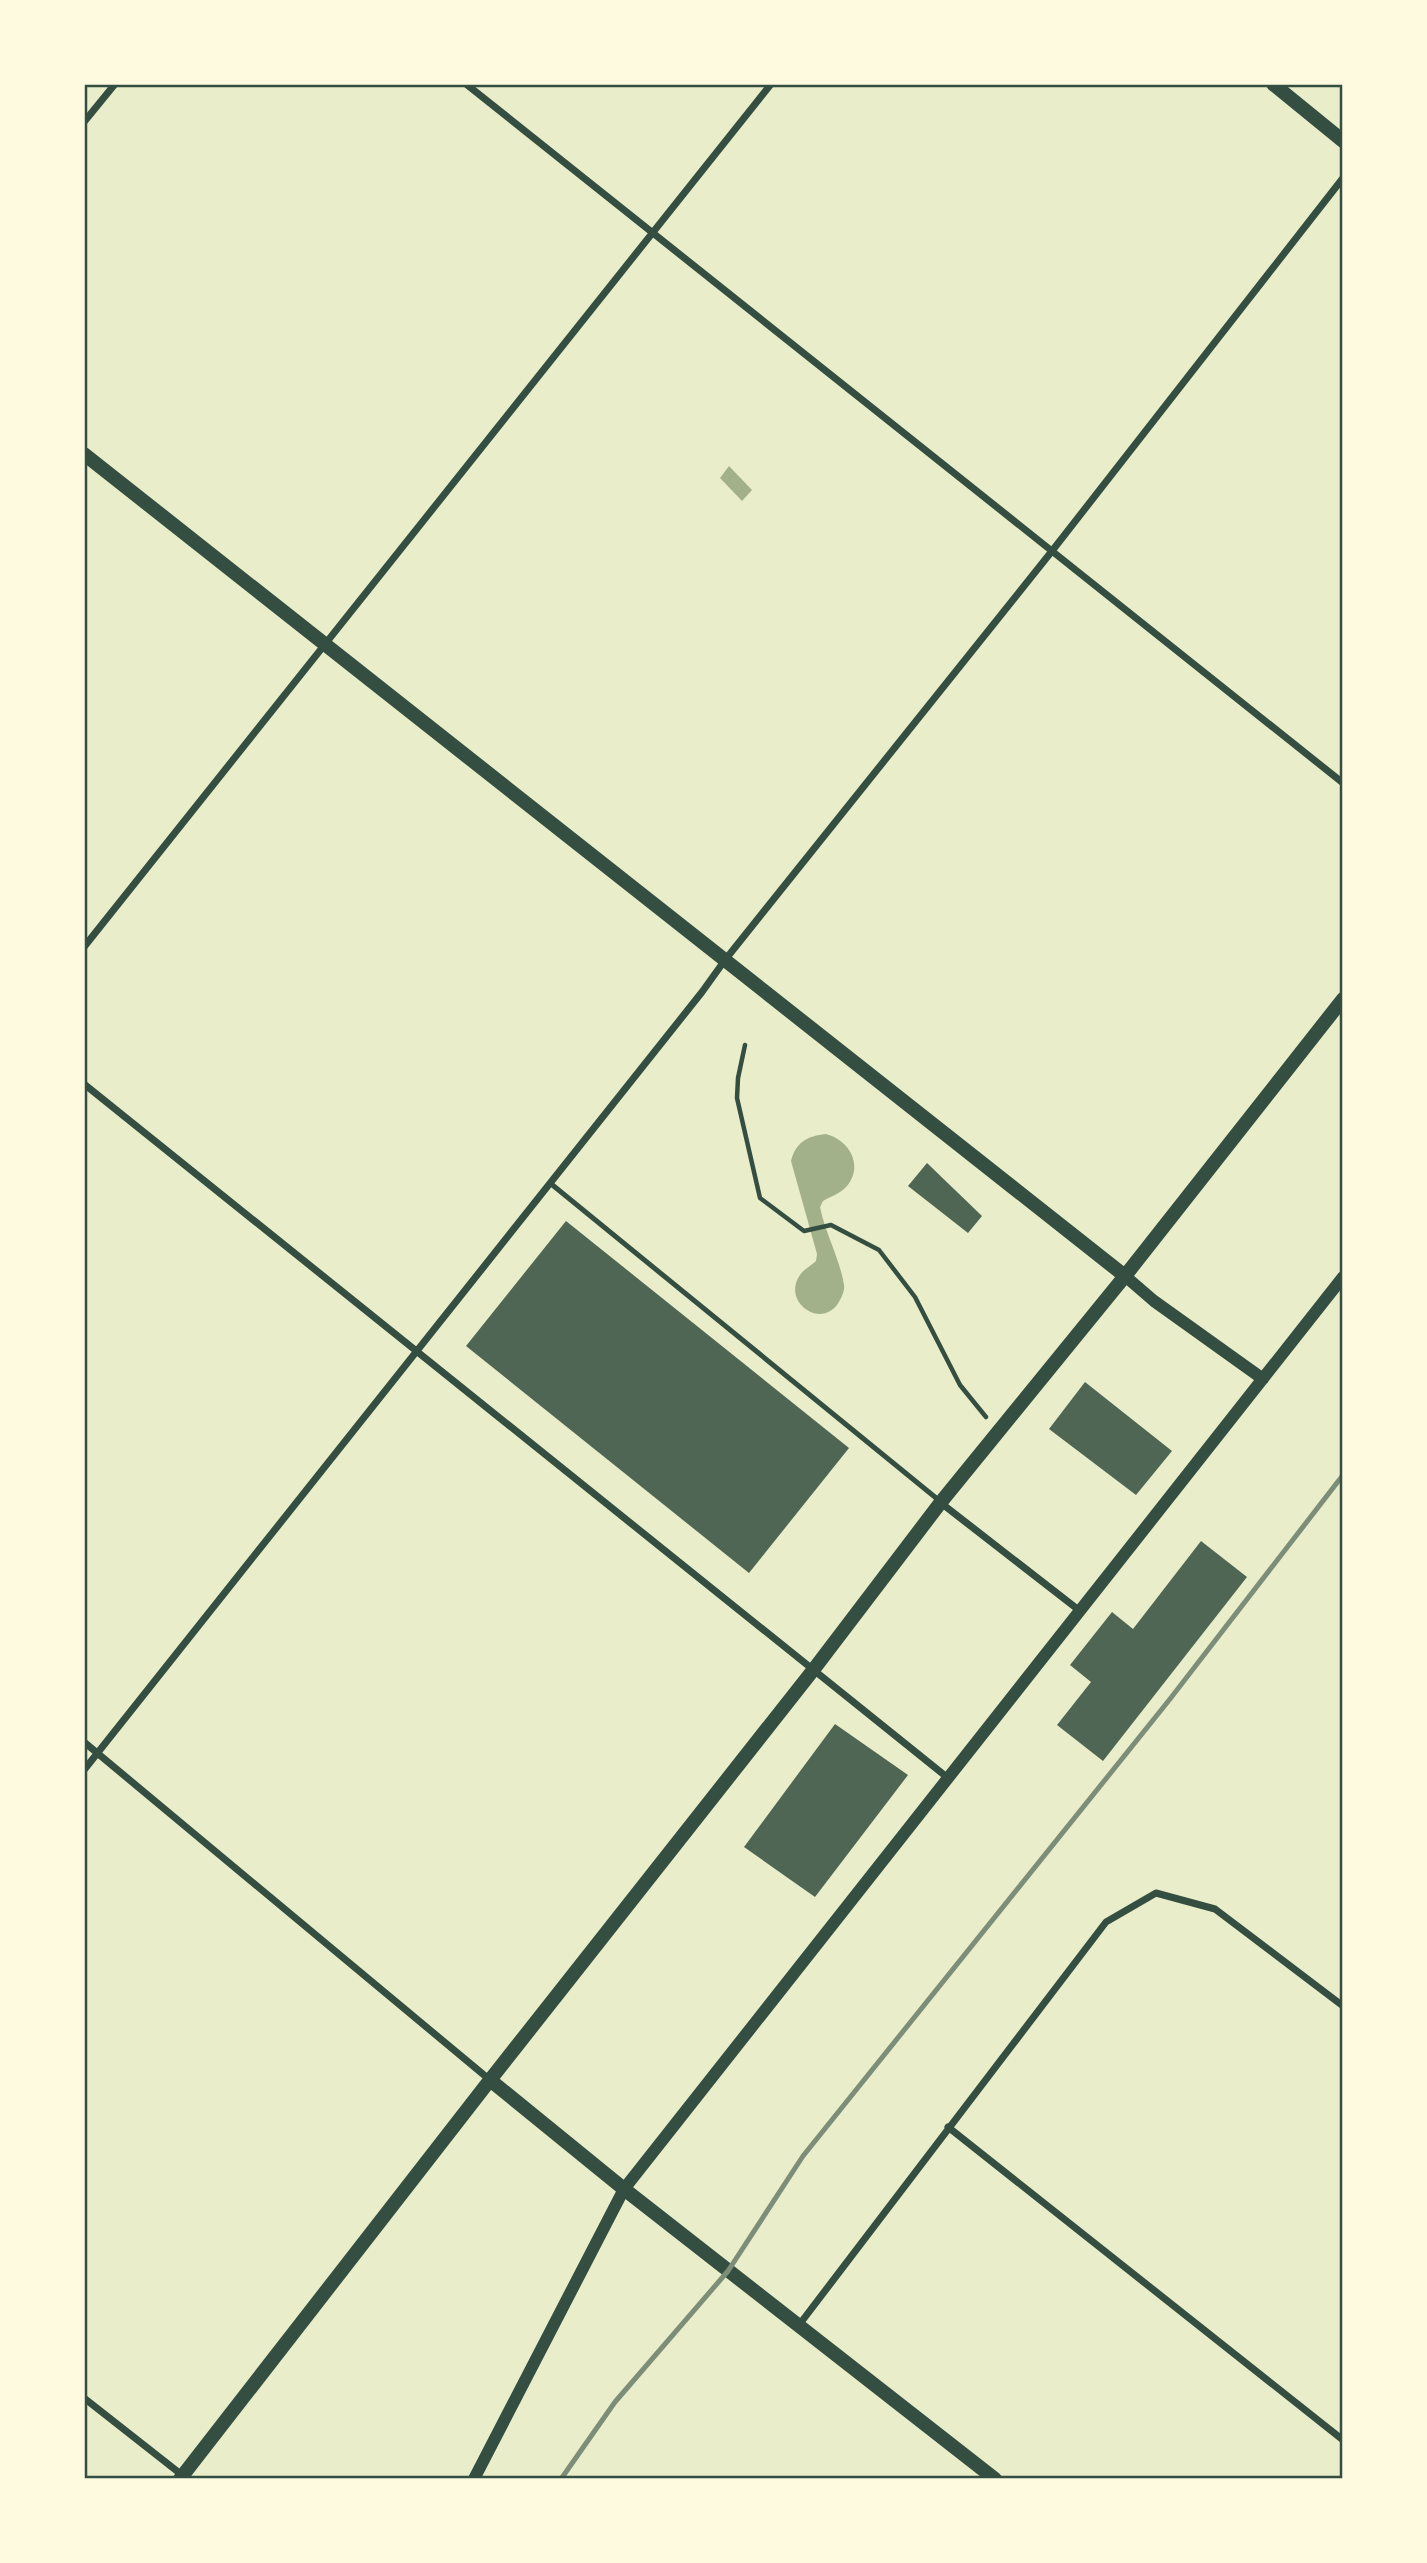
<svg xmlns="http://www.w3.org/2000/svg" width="1427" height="2563" font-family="'Public Sans',sans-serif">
<rect width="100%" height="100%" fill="#e9edc9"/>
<!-- water -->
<path fill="#a3b18a" d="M729,466L752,490L742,501L720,478Z
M826,1134C849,1140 864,1165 847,1186C840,1194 831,1196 823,1201L820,1207C825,1233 840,1259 844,1285C845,1291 841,1299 837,1305C818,1329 782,1300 800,1275C804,1269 811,1266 816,1261L817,1254L791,1161C796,1142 807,1136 826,1134Z"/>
<!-- building -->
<path fill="#4f6655" d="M927,1163L982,1216L968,1233L908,1186Z
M566,1221L849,1448L749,1573L466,1346Z
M1085,1382L1172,1451L1136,1495L1049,1429Z
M1201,1541L1247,1577L1103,1761L1057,1725L1091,1682L1070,1665L1112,1612L1133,1629Z
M835,1724L908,1775L815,1897L744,1847Z"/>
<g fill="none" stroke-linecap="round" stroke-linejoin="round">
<!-- path -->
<path stroke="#344e41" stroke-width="4.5" d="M745,1045L738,1078L737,1098L760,1198L804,1231L831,1225L879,1250L915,1297L960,1385L986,1417"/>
<!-- service -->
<path stroke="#344e41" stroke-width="5" d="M550,1183L941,1502"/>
<!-- minor -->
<path stroke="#344e41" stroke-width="7" d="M466,84L1343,783
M84,122L115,84
M84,947L771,84
M84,1084L948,1778
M941,1503L1080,1611
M84,1742L490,2080
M84,1770L702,992L725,960L1052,551L1343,178
M948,2127L1343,2440
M799,2325L1106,1922L1156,1893L1215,1909L1343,2006
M84,2398L182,2475"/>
<!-- tertiary -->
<path stroke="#344e41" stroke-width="12" d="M1125,1276L1154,1301L1263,1379
M474,2479L624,2189L1343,1277"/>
<!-- secondary -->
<path stroke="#344e41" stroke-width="14" d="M1273,84L1343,141
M84,454L1125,1276
M490,2080L624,2189L995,2479
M180,2479L490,2080L814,1669L941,1502L1125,1276L1343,999"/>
<!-- rail -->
<path stroke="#7c8e77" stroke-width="5" d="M561,2479L615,2402L728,2271L803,2156L1170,1699L1343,1475"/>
</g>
<!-- border -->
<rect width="1427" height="2563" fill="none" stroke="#fefae0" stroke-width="172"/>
<rect x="86" y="86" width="1255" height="2391" fill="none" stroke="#344e41" stroke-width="2.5"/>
</svg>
